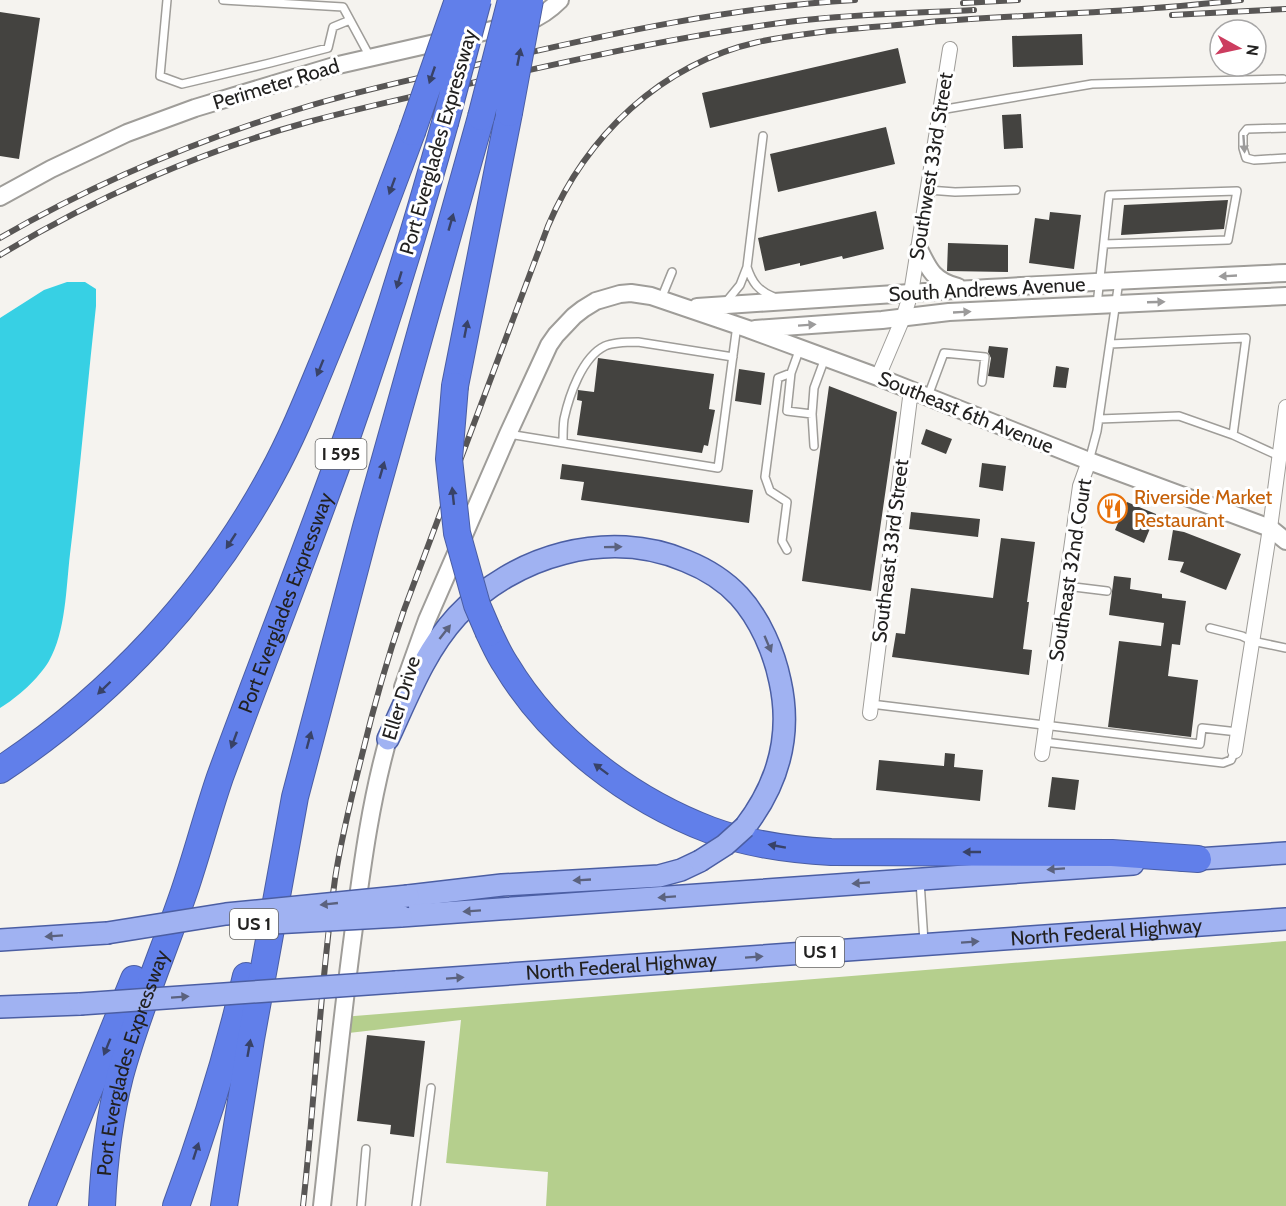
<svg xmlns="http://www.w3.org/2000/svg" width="1286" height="1206" font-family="Cabin,sans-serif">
<rect width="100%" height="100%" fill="#f5f3ef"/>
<!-- green -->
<path fill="#b5cf8d" d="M1286,941V1206H546L548,1172L446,1163L461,1020L340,1034L342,1017Z"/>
<!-- water -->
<path fill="#37d0e4" d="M67,282H85L96,289V306C87,388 80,472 70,554C66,588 66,631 49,661C39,678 17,698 0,708V318L44,290Z"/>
<!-- building -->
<path fill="#444340" d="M0,12L40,18L19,159L0,156Z
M1082,34L1083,65L1013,67L1012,36Z
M898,48L906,83L710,128L702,93Z
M1021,114L1023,148L1004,149L1002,115Z
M886,127L895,164L778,192L770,154Z
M1228,200L1224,229L1121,235L1124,205Z
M876,211L884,249L843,259L842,256L800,266V263L765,271L758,238Z
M1050,212L1081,215L1074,269L1029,263L1035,218L1049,220Z
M948,243L1008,245V272L947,271Z
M989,346L1008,348L1004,378L988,376L991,358L988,352Z
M598,358L714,374L709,409L715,410L708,446L704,445L702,453L577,435L582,401L577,400L578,390L594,392Z
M1056,366L1069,368L1066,388L1053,387Z
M739,369L765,373L761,405L735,401Z
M829,386L897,412L871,591L802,581Z
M926,429L952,439L946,454L921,444Z
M982,463L1006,466L1003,491L979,487Z
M562,464L753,490L749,523L581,500L584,482L560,479Z
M1127,502L1156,514L1144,543L1115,530Z
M911,512L980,519L978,537L909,529Z
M1173,530L1184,532L1241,554L1226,590L1180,572L1184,562L1168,560Z
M1001,538L1035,542L1027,602H1029L1023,649L1032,650L1029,675L892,657L896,633L905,634L911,588L993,598Z
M1114,576L1131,578L1130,589L1162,594V598L1186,601L1180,645L1172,644L1168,676L1198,680L1191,737L1108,727L1119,641L1161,646L1164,623L1109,615Z
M945,753L955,754L954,767L983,770L980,801L876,790L879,760L944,766Z
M1052,777L1079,780L1075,810L1048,807Z
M367,1035L425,1041L414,1137L390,1134L391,1125L357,1121Z"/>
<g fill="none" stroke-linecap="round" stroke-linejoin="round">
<defs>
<path id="service" d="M167,0L160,76L182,84L270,63L328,48L333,27L350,20
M223,0L343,7L370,57
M940,110L1092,84L1283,79
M1286,128L1247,129L1243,134V148L1246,158L1254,160L1286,158
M928,190L955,192L1016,190
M747,267C752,282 758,291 774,297
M661,299L672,272
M726,302L740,285L747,267L763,136
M1097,305L1109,195L1237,191L1228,240L1104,244
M1110,344L1246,338L1233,435
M800,348L791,373L787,411L812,414
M928,396L944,353L985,357L982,382
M1099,419L1179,416L1233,435L1279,456
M508,434L718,468L737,325
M563,442C563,435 563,426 564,419C569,396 582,357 605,346C614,342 628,342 638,342L733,357
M814,446L812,414L814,388L825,358
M1089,461L1097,431L1119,281
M787,550L782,541L787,502L770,491L765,477L778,378L791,373
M1066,586L1107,591
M1210,628L1242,636L1252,641L1286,648
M871,704L1200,744L1202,728L1238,732
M1044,742L1223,763L1231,760L1235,751
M920,881L924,942
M361,1206L366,1149
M416,1206L431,1088"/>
<path id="minor" d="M878,377L903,318L911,293L950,49
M870,713L911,390
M1235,751L1270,528L1286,407
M1042,754L1080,486L1089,461"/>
<path id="tertiary" d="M0,197L51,169L127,133L195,108L334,66L527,22C540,17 550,10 560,0
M919,249C929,270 934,281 958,287
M697,307C768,303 839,298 910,293C1035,284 1161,279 1286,273
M755,329L882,320L949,312L1286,296
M403,687L427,620L508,434L549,345L556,335L574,316L583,309L596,301L620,294L631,293L651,296L748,329L878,377L1089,461L1270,528L1286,541
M322,1206C332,1115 341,1025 353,935C362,866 371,796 391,729"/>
<g id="primary">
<path d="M388,739C408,696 425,651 457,616C514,555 608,528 686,561C706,569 725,581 739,596C760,619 774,652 780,681C792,735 778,784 745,827"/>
<path d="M1182,860L1286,853"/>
<path d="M408,896L502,885L659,876L681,870L700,861"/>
<path d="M401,916L1133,864"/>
<path d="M0,940L107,933"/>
<path id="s1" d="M396,982L1286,919"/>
<path d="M0,1007L80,1004"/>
</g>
<g id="motorway">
<path d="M455,386L509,113"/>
<path d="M489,633C494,643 499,655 506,665C551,740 629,799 710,830C748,844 791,850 831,852L1112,853L1198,859"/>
<path d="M0,770C112,696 207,594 271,476C293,436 310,393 327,352C357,279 385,205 412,132"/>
<path d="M42,1206L134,979"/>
<path id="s2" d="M102,1206C104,1162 109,1119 120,1076C137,1013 163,953 184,892C197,854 207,815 220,777C262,663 307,549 348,434C384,332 416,227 445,123"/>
<path d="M176,1206C204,1131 228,1054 246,976"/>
<path d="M224,1206L251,1039L295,797L366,527L481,117"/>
</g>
</defs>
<!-- service casing -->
<use href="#service" stroke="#9f9d99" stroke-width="10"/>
<!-- minor casing -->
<use href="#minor" stroke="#9f9d99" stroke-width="16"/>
<!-- tertiary casing -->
<use href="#tertiary" stroke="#9f9d99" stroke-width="20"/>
<!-- primary casing -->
<use href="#primary" stroke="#4b5ea3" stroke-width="24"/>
<!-- motorway casing -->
<use href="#motorway" stroke="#4b5ea3" stroke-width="28"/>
<!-- service -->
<use href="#service" stroke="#fff" stroke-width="7"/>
<!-- minor -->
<use href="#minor" stroke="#fff" stroke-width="14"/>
<!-- tertiary -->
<use href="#tertiary" stroke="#fff" stroke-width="16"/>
<!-- primary -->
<use href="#primary" stroke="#a0b2f2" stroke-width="21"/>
<!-- motorway -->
<use href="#motorway" stroke="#617fea" stroke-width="26"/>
<defs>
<path id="rail" d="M963,3L1018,0
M1172,15L1286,9
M0,238C95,183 195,141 299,109C363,89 429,76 493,61C612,33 733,7 855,0
M0,255C94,198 202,151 308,122C363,107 420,95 476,82C582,58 688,34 796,21C855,14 915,13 974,10
M303,1206C315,1097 320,988 335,879C341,839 351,799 361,759C373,709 387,659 404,610L548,226C586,136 661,64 758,42C813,30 873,28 929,22C1004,16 1080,14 1155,8C1184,6 1213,3 1241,0"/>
</defs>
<!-- rail casing -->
<use href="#rail" stroke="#585655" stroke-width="6"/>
<!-- rail -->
<use href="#rail" stroke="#fff" stroke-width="4" stroke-dasharray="11" stroke-linecap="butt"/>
<defs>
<path id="primary-bridge" d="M700,861L725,845L745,827
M273,923L401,916
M107,933L226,914L408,896
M80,1004L396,982"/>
<path id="motorway-bridge" d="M509,113L530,0
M481,117L511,0
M445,123L478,0
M412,132L458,0
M455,386L449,459L457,533L477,605L489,633"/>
</defs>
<!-- primary-bridge casing -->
<use href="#primary-bridge" stroke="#4b5ea3" stroke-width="24" stroke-linecap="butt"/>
<!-- motorway-bridge casing -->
<use href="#motorway-bridge" stroke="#4b5ea3" stroke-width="28" stroke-linecap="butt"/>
<!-- primary-bridge -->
<use href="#primary-bridge" stroke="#a0b2f2" stroke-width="21"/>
<!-- motorway-bridge -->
<use href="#motorway-bridge" stroke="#617fea" stroke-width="26"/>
</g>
<!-- one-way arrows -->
<defs><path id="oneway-solid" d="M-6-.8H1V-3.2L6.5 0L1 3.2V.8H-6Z" transform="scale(1.5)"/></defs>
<g fill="#384267">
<use href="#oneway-solid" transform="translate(519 57) rotate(-79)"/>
<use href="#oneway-solid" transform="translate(432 75) rotate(109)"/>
<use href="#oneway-solid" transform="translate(392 186) rotate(110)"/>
<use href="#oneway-solid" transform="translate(451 222) rotate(-74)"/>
<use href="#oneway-solid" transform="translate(399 280) rotate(107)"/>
<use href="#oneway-solid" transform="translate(466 329) rotate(-79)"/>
<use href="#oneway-solid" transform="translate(320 368) rotate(112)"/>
<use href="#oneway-solid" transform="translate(382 470) rotate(-74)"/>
<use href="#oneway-solid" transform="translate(453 496) rotate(-96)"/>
<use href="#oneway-solid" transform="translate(231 541) rotate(123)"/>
<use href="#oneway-solid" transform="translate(104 688) rotate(136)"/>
<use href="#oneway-solid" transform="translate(234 740) rotate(110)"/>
<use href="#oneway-solid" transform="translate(309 740) rotate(-75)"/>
<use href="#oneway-solid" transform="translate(601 769) rotate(-143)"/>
<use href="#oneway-solid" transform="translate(777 846) rotate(-170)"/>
<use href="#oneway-solid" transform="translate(972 852) rotate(-180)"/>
<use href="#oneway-solid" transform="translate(107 1047) rotate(112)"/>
<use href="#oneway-solid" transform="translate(249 1048) rotate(-80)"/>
<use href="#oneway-solid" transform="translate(196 1151) rotate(-72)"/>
</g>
<g fill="#9c9b9b">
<use href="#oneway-solid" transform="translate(1244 144) rotate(86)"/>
<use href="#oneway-solid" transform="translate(1228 276) rotate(177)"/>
<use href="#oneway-solid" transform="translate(1156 302) rotate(-2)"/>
<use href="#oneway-solid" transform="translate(962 312) rotate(-3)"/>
<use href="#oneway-solid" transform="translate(807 325) rotate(-4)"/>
</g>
<g fill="#5b627e">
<use href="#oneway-solid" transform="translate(613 547) rotate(-1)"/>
<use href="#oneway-solid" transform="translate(445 632) rotate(-52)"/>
<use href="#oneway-solid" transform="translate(768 644) rotate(67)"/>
<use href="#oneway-solid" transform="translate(1056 869) rotate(176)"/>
<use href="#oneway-solid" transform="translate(582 880) rotate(177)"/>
<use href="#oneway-solid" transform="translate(861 883) rotate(176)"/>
<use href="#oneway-solid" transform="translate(667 897) rotate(176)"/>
<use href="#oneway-solid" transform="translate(329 904) rotate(174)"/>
<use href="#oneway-solid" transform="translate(472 911) rotate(176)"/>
<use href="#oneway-solid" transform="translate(54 936) rotate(176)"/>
<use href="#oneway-solid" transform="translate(970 942) rotate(-4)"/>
<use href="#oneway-solid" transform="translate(754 957) rotate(-4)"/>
<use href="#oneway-solid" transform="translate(455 978) rotate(-4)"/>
<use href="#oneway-solid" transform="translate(180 997) rotate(-4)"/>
</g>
<!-- icons -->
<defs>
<symbol id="restaurant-ring" viewBox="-11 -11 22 22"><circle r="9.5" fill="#fff" stroke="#e8710a" stroke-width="1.5"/><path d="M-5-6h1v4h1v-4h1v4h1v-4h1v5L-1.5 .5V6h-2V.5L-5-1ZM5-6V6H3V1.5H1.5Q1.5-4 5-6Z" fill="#e8710a"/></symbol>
</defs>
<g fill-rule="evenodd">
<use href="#restaurant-ring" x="1096" y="492" width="33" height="33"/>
</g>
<g text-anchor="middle" stroke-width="6" stroke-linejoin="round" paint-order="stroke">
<!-- shield labels -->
<g fill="#fff" stroke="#646463" stroke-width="1.5">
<rect x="315.5" y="439" width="51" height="30" rx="4.5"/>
<rect x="230" y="909" width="48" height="30" rx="4.5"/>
<rect x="796" y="937" width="48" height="30" rx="4.5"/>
</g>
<g font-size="18" font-weight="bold" fill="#222120">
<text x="341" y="460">I 595</text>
<text x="254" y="930">US 1</text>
<text x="820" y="958">US 1</text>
</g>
<!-- street labels -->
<g font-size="20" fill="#222120" stroke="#fff">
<text transform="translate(276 84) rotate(-17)" y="7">Perimeter Road</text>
<text transform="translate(438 142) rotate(-74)" y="7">Port Everglades Expressway</text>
<text transform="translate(931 166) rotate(-81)" y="7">Southwest 33rd Street</text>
<text transform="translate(987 289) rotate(-3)" y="7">South Andrews Avenue</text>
<text transform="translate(966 412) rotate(22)" y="7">Southeast 6th Avenue</text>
<text transform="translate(890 551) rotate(-83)" y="7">Southeast 33rd Street</text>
<text transform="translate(1070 570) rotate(-81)" y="7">Southeast 32nd Court</text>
<text dy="7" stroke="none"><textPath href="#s2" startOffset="633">Port Everglades Expressway</textPath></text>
<text transform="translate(401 698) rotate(-73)" y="7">Eller Drive</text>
<text dy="7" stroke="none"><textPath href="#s1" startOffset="712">North Federal Highway</textPath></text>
<text dy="7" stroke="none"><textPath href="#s1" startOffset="226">North Federal Highway</textPath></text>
<text dy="7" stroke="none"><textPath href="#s2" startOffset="147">Port Everglades Expressway</textPath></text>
</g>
<!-- food labels -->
<g font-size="20" fill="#c56008" stroke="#fff" text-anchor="start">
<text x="1134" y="504">Riverside Market<tspan x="1134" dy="23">Restaurant</tspan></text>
</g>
</g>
<!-- north arrow -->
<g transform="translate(1238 48) rotate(98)"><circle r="28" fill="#ffffff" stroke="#a7a6a6" stroke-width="1.5"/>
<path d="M0-4.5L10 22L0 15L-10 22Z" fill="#cc3d5f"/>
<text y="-9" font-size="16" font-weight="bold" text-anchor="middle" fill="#222120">N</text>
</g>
</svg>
